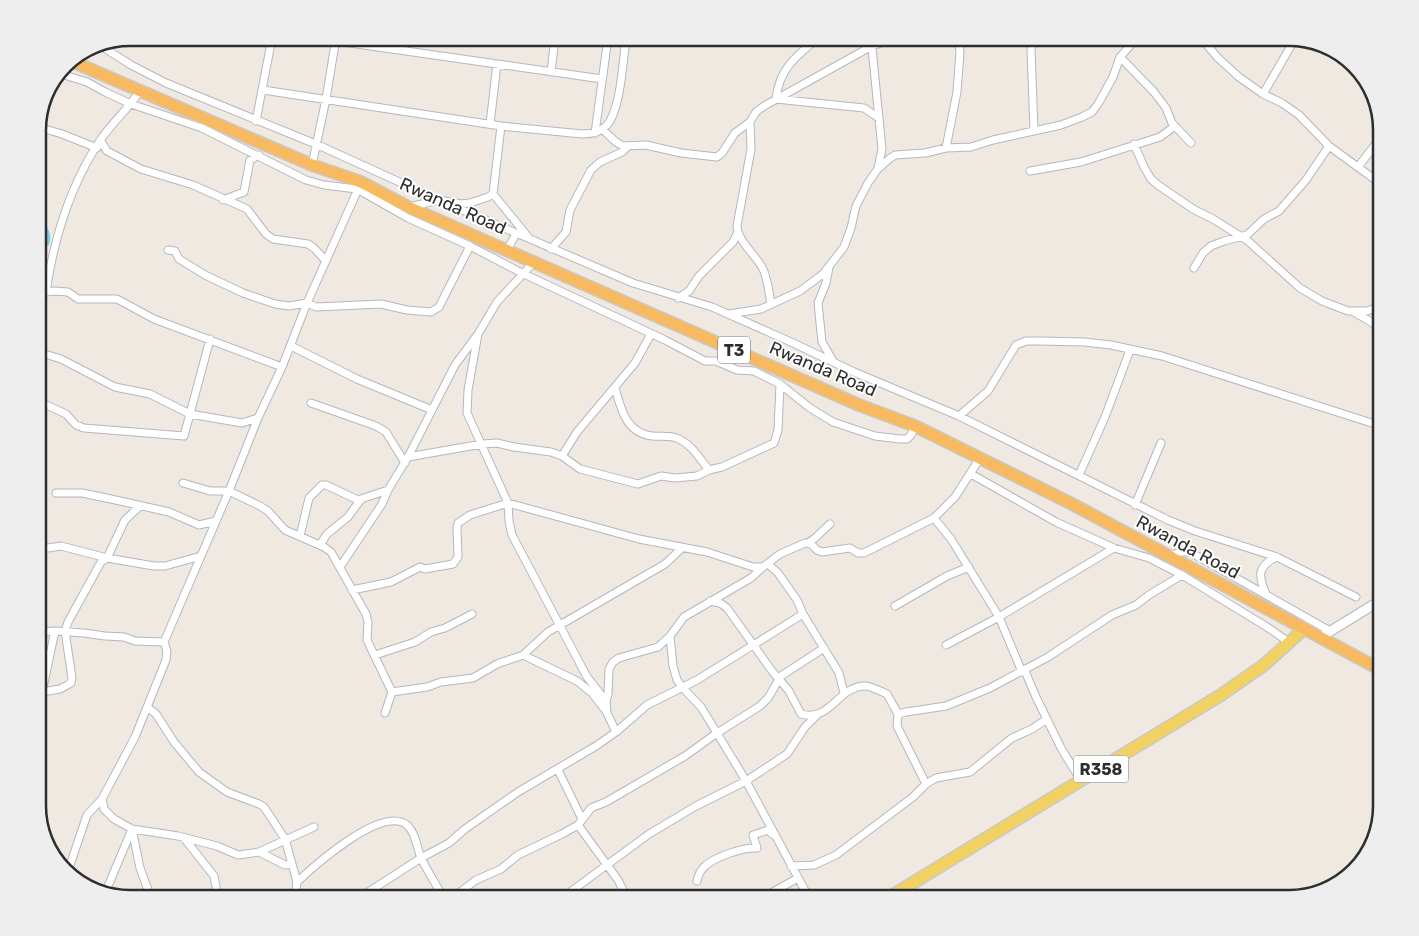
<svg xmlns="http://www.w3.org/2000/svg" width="1419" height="936" font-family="Rubik,sans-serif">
<rect width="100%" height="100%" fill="#efe9e1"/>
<!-- water -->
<path fill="#75cff0" d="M38,220L43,221C49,229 52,235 49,245L38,248Z"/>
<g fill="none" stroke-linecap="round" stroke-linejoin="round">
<defs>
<path id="minor" d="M244,38L271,44
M818,38C796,56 779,69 776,99L864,108L879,118
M871,38L882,149L878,168
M1033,38L1031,50L1034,130
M1201,38L1218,58L1239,77L1263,94L1282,103L1299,115L1329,146L1381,184
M336,41L602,79
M98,44L131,65L166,83L318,145L439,200L633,283L712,307L791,342L854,372L959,416L1168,520L1195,531L1277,557L1356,597
M392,48L393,38
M1336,55L1338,52
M1120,57L1154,92L1166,108L1172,123L1191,143
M551,72L555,38
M61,74L87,82L105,92L131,104L202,128L306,180L324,185L357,189L408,218L470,246L524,274L665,340L705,361H716L737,370L754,371L780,384L810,408L833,422L875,436L900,439H907L911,435L915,426
M263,90L501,126L582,134C592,134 601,132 607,125C621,109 623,59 626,38
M1263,94L1295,39
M256,121L272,38
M490,124L497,64
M501,126L493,194L529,238
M38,127L62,134L97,148
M602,129L616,142L623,146L646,145L681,153L717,157L722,153L735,133L750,122
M595,133L608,38
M100,140L107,151L141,169L193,185L247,209L266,234L273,239L308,244L314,248L326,261
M1134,144L1144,167L1151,179L1158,185L1193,209L1213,219L1248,241L1300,288L1322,301L1348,311H1367L1381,306
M946,148L957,92L960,52L958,38
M312,165L326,99L336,38
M1358,167L1381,137
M1030,171L1081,162L1160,137L1175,126
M223,200L244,192L250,160L259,155
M409,207L439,200L461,204L470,203L488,197L493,194
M551,249L566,232L570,210L591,170L600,162L622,152L628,146
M168,250L175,251L179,259L205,275L243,293L275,304L289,306L307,303L316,307L381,304L407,310L431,312L439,307L470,246
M507,250L516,234
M829,267L826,283L818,303L822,342L833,361
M1194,268L1203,253L1211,246L1224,241L1247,235L1264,219L1279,211L1306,180L1329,146
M46,292C54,238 70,185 101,139C113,122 128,109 139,92
M678,298L689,291L699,276L733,242L737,234
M38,299L46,292L54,291L68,292L78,299H117L154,319L282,367
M771,304C769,293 768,280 763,269C756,255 738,242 737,226L751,149L750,122L756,112L764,106L872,46L890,40H910
M1354,312C1366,320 1373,320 1381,333
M729,314L761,309L800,291L823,274L844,247L851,228L856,206L868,183L877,170L889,159L895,155L925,153L946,148L971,147L993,140L1061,125L1082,117L1092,112L1098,104L1113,77L1120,57L1137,38
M478,334L468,390L467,413L508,503L509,521L512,535L587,677L606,701L607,713L616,732
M291,346L357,379L432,410
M38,352L61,359L115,387L150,394L190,414L242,423L258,418
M615,388C621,409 626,433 652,436C662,437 671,435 679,439C692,445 700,459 709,470
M38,401L66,414L76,425L84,428L184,436L210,339
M311,403L376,426L386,432L405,463
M959,416L988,391L1016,345L1026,341H1041L1084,342L1111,345L1162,356L1381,426
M562,456L577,432L635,363L651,334
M408,457L482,444L497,443L514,447L551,452L562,456L580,469L638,484L661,476L675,478L697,476L709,470L722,467L774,443L778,430L780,384
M971,474L1056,522L1114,548L1149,558L1182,575L1267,627L1290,643
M1079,475L1105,417L1130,350
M183,483L210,491H229L260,506L268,511L285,530L324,547L331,552L366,614L368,622L367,640L392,692L385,713
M56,493H82L111,499L169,512L199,525L216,521
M1135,505L1161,443
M934,518L951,539L999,617L1022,672
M300,536L309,498L322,485H326L360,501
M808,543L815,538L830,524
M320,545L327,534L348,517L361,499L388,490
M38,546L48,548L61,546L107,558L154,566H165L201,556
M1170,556L1180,552H1190L1330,631
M768,564L778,573L797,600L803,614L839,673L844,693
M340,567L382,504L388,490L408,457L455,365L478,334L497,302L534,262
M352,590L391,582L420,567L425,569L453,564L458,557L457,528L458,523L470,515L508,503L639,539L707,552L753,567H763L780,554L805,543L811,544L817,550L822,552L850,548L858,553H864L934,518L955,497L980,458
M1266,594C1258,576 1257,566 1277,557
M710,601L720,603L727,608L772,671L789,691L801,714C832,722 837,686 866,686C869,686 883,692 887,694L898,714L897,726L926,784L936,778L970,772L1012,738L1032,729L1047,719
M895,606L947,576L969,567
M38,632L55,631L84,633L105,636L124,637L135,641L164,642
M670,636L673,666L677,680L683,688L701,707L717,733L746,781L809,898
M946,645L999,617L1114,548
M375,655L415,642L431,632L445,628L472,614
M523,655L577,681L592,693L606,711
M1025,671L1036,697L1061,748L1081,781
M42,692L60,689L71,683L72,678L65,631L68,622L101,562L107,558L125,520L140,506
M392,692L427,687L441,682L473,678L497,664L523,655L548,632L665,564L682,548
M606,701L608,694L609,669L613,662L619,658L658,647L670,636L684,617L751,578L763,567
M147,707L156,714L174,742L199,772L227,792L259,804L264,807L285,839L292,864
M898,714L906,712L946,706L990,688L1048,657L1112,615L1136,605L1149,595L1182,575
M38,725L41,716L42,692L55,631
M558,770L582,819
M578,825L618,880L627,898
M132,829L140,868L151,898
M184,838L214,876L218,898
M259,852L314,827
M791,866L814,865L836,855L913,797L926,784
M68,871L87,815L102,799
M697,881C698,876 700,871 704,867C714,857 743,847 757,848L753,835L768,830L772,834
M297,882C314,866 384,803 408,826C416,834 417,848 421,858C428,872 436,885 444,898
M106,891L132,829
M295,898L297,882L292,864L285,865L259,852L238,855L217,846L178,836L132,829L114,819L104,809L102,799L135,737L166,660L167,651L164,642L229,491L258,418L282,367L307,303L359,187
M359,898L421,858L449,843L465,829L518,792L596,746L616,732L647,705L697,680L803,614
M452,898L476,880L501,869L518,855L562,834L578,825L591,808L606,802L685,756L717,733L760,706L768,698L781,676L824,648
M562,898L649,834L696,806L746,781L787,754L805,727L817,715
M762,898L798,878"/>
<path id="tertiary" d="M1321,637L1381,600"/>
<path id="primary" d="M888,898L1221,695L1264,665L1305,628"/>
<path id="trunk" d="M71,61L312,165L361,182L408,207L859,405L915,426L1074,505L1381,670"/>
</defs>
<!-- minor casing -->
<use href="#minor" stroke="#b4b7c1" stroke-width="9"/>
<!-- tertiary casing -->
<use href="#tertiary" stroke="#b4b7c1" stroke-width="11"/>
<!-- primary casing -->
<use href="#primary" stroke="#c9c9c9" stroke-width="14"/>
<!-- trunk casing -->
<use href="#trunk" stroke="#c9c9c9" stroke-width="14"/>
<!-- minor -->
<use href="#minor" stroke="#fff" stroke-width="7"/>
<!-- tertiary -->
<use href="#tertiary" stroke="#fff" stroke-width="9"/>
<!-- primary -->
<use href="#primary" stroke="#f2d163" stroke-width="11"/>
<!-- trunk -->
<use href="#trunk" stroke="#f8ba60" stroke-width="11"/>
</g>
<g text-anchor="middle" stroke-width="4" stroke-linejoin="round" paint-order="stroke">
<!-- shield labels -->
<g fill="#fff" stroke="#6d6d6d" stroke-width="1">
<rect x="718" y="336.5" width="32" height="27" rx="4"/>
<rect x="1073.5" y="755.5" width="55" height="27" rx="4"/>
</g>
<g font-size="16" font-weight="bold" fill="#2e2e2e">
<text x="734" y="356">T3</text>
<text x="1101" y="775">R358</text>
</g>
<!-- street labels -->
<g font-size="18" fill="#2e2e2e" stroke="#fff">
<text transform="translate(453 206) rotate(24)" y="6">Rwanda Road</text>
<text transform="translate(823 369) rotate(23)" y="6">Rwanda Road</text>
<text transform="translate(1188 547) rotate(28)" y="6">Rwanda Road</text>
</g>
</g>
<!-- crop -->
<path d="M0 0H1419V936H0ZM130 46H1289A84 84 0 0 1 1373 130V806A84 84 0 0 1 1289 890H130A84 84 0 0 1 46 806V130A84 84 0 0 1 130 46Z" fill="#eee" fill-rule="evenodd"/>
<path fill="none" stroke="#2e2e2e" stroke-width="2.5" d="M130 46H1289A84 84 0 0 1 1373 130V806A84 84 0 0 1 1289 890H130A84 84 0 0 1 46 806V130A84 84 0 0 1 130 46Z"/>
</svg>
